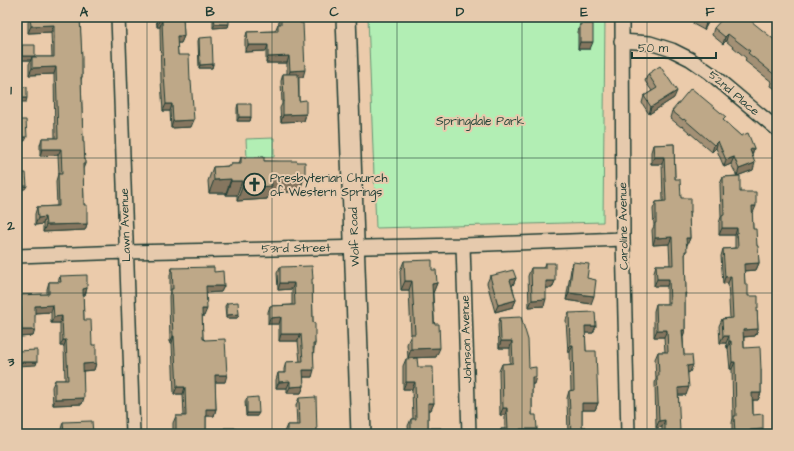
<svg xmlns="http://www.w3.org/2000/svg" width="794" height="451" font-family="'Architects Daughter',sans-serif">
<rect width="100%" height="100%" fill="#ebcbab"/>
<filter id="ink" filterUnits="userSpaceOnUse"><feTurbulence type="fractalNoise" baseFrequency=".025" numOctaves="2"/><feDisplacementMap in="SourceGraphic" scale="8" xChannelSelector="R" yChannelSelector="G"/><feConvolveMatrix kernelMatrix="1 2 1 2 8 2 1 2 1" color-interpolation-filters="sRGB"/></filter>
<g filter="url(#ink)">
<!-- green -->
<path fill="#b2eeb4" stroke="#689674" d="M368,17H605L603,222L376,228Z
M274,138V157L247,158L246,139Z"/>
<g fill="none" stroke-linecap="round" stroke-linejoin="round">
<defs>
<path id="minor" d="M118,17L133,434
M622,17L623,239L628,434
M621,41L650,43L672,50L690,59L710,73L777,129
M463,245L469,434
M17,256L126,252L463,245L623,239"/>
<path id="secondary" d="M346,17L361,434"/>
</defs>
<!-- minor casing -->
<use href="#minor" stroke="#1f3d34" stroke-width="16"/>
<!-- secondary casing -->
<use href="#secondary" stroke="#1f3d34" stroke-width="22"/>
<!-- minor -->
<use href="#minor" stroke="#e6caad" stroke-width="13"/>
<!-- secondary -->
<use href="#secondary" stroke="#e6caad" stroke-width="19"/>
</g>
<!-- wall -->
<path fill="#a39075" stroke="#1f3d34" d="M30,17H80L82,77L81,80L83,142L85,164L83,169L84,205L87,224L85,230L43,232V224L35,225V214L37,207L57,206L56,181L58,174H59L58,155L40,156V145L42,138H55L54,74L29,75V64L31,60H21V49L22,45L35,56V57H52L51,32L28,33V22Z
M156,17H183L184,36L181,43H177L178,55L191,127L171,128L170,111H163L161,81L160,27H157Z
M213,17H229L228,27L213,28Z
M278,17H300L303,77H299V101L306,114L304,121L281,122L280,108L282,104L281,81L283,74H287V63H266V51L245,52V39L247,32L275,31L278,24H279Z
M695,17H711L704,30L693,24Z
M580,24L590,49H578V32Z
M714,28L777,42V90L771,86L772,82L745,61L746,58L726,41L723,44L712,35Z
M199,38L213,64L212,68H199L198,41Z
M648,74L674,98L649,114L642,103L644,96L652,91L645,81Z
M238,104L251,117L250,121H237V108Z
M672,111L724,121L754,148L752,155L753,170L737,176L740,192L753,213H752L753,229L757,246L759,263L756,270L744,271L745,285L748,296L757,311L758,329L755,336L744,337V348L761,370V393L758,400H753V415L763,429L762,434H732V423L733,418L732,369H730L728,348H727L726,343H720L719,326L722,319L730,318L728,283L723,284L721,256L723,249L735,248V235H719V223L721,217L720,184L723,177L737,176L731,164L724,167L716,148L712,152L682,126L681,127L670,118Z
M674,144L675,179L681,198L691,212L689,217L690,238L687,245L685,256L686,293L685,297V330L683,336L684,355L690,372H688L686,395H678L679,434H662V427L656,428L655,383L656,379L655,359L658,352H665L664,337H654V311L656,304H667V286H654V272L656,265H670L669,244L653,245L652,230L654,226L653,209L656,202L663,201L662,164H651V152L653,145Z
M241,157L264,161L297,162L305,176L300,189H297L296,192H269L267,199L237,201V195H226V193H209L208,181L213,167L230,166L231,164H239Z
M404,261L432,270L437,283L433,293L436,357L408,358L407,344L411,335L409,290H401L400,271Z
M573,262L587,278L591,304L566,300L571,269Z
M545,263L555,281L552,288H546L544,306L529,307L528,276L531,268H543Z
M280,267L312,282L313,323L315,344L314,349L312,377H303L304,386L301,393H287V388H276V380L278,373H284V369L286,362H300L298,341H279V324H268V312L270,306L292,305V289L278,290L277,273Z
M172,268L214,272L224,286L221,292L206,293L204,316H202L203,339L205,340L225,382H215L216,409L214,416H206V434H173V423L176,416H184L183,394H174L172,343H170L169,296L170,291V275Z
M60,276L87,288L85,295H83L84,320L92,345L96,363L94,370L83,371L82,404L53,405L52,387L55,380H65L64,346H60V323H51V312L35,313L33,336L19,337L17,295L47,294V289L49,282H58Z
M490,276L516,278L513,285L512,286L516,300L513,307L495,312L487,283Z
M227,303L239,314L237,318H226L225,306Z
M569,313L596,326L593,333H585L586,351L598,403L595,410H582V427L587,434H568L567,398L569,391H571L570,352H568L566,320Z
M500,318L529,368L534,384H532V415L537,429L535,434H499L501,429H505V415H500L499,371L502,364L510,363V348H499L498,325Z
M406,359L418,367L434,403L431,410H428V428L441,434H409L408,426L411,419H413L412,389H403V366Z
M247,398L257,416H246L245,401Z
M299,398L317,434H284V432L287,425H297L296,405Z
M63,422L93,434H61V429Z"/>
<!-- shaded-wall -->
<path fill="#85765f" stroke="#1f3d34" d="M710,17H711L704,30L706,23Z
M159,20H162L160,27H157Z
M215,24H229L228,27L213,28Z
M54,25L51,32L28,33L31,26Z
M728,34L726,41L723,44L725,37Z
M177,36H184L181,43H174Z
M580,42H593L590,49H578Z
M248,45H268L266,51L245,52Z
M22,56H35L34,60L32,57L31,60H21Z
M289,56L287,63H266L268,57Z
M213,64L212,68H199L200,65Z
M56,67L54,74L29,75L32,68Z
M305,70L303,77H288L290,71Z
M677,91L674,98L649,114L651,107Z
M17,98H27L26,102H17Z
M166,104H172L170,111H163Z
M306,114L304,121L281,122L283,115Z
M239,117H251L250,121H237Z
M194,120L191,127L171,128L173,121Z
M17,137H27L25,141H17Z
M718,141L716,148L712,152L714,145Z
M754,148L752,155L750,150Z
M42,149H61L58,155L40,156Z
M654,157H664L662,164H651Z
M734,157L731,164L724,167L726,160Z
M755,163L753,170L737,176L739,169Z
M305,176L300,189H297L296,192H269L267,199L237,201L242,188L271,179Z
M231,179L226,193H209L214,180Z
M231,181H242L237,195H226Z
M17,186H27L25,189L17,190Z
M752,206H756L753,213H750Z
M45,217L43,224L35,225L38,218Z
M87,224L85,230L43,232L46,225Z
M722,228H737L735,235H719Z
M672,237L669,244L653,245L655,238Z
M686,238H690L687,245H684Z
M759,263L756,270L741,271L744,264Z
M731,276L728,283L723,284L725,277Z
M516,278L513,285L507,287L510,280Z
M657,279H669L667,286H654Z
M405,281H412L409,290H401Z
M546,281H555L552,288H543Z
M280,283H294L292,289L278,290Z
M437,283L433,293H429L432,284Z
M206,286H224L221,292L203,293Z
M87,288L85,295H81L83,289Z
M569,293L594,296L591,304L566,300Z
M546,299L544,306L529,307L532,300Z
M516,300L513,307L495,312L498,305Z
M53,305L51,312L32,313L35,306Z
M17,307H21L18,314H17Z
M202,309H207L204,316H200Z
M239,314L237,318H226L227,315Z
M62,316L60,323H51L54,317Z
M281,317L279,324H268L270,318Z
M585,326H596L593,333H583Z
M758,329L755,336L741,337L743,330Z
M22,330H35L33,336L19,337Z
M657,330H667L664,337H654Z
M682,330H685L683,337Z
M281,334H301L298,341H279Z
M173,336H174L172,343H170Z
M723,336H729L726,343H720Z
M63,340H66L64,346H60Z
M501,341H512L510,348H499Z
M729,341H731L728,348H727Z
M570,345H573L570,352H568Z
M440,348L436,357L408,358L411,349Z
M17,362H37L36,365L17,366Z
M732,362H735L732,369H730Z
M96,363L94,370L81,371L83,364Z
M693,365L690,372L685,373L687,366Z
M303,370H314L312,377H301Z
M215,375H227L225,382H213Z
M532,377H536L534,384H529Z
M290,381L287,388H276L279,382Z
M406,382H415L412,389H403Z
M304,386L301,393H287L290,387Z
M177,387H185L183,394H174Z
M689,387L686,395H675L678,388Z
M752,393H761L758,400H750Z
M84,398L82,404L53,405L55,399Z
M428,403H434L431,410H426Z
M582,403H598L595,410H579Z
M503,408H507L505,415H500Z
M206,409H216L214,416H203Z
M247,413H259L257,416H246Z
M665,420L662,427L656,428L659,421Z
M520,429H537L535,434H519Z
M763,429L762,434H748L750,430Z
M680,432L679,434H674L675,433Z"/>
<!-- building -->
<path fill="#bea888" stroke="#1f3d34" d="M30,17H80L82,58V77H81L83,142H84L85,164H83L84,205H87V224L46,225L45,217L38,218L37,207L59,206L58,174H62L61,149H42V138H58L56,67L32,68V57H54V25L31,26Z
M159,17H183L184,36H177L178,55H189L190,81H191L194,120L173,121L172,104H166L164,74L162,20H159Z
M214,17H229V24H215Z
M281,17H300V23H303L305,70L290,71L289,56L268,57V45H248L247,32L278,31V24H281Z
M695,17H710L706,23Z
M724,17H746L777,42V81L774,79L776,76L748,53L750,51L728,34L725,37L714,28Z
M580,24H593V42H580Z
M212,37L213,64L200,65L199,38Z
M22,45H35V56H22Z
M660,66L677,91L651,107L644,96L657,88L648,74Z
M283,74H298L299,101L306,100V114L283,115V101H284Z
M27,87V98H17V88Z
M691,88L726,117L723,120L741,136L748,133L754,148L750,150L755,163L739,169L734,157L726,160L718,141L714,145L684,119L683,120L672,111Z
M238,104H251V117H239Z
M17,120H26L27,137H17Z
M674,144L675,179H680L681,198H691V212H689L690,238H686L687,251H685L686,293H685V330H682L684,355H692L693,365L687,366L689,387L678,388L680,432L675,433V434H665V420L659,421L657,376H659L658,352H668L667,330H657L656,304H670L669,279H657L656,265H673L672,237L655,238V223H656V202L666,201L664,157H654L653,145Z
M241,157H264V161H297V162H305V176H301V178L271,179L272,186L242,188V181H231V179L214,180L213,167L231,166V164H241Z
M17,173H26L27,186H17Z
M740,176V192H756V206H752L753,229H756L757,246H758L759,263L744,264L745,285H748V296H758V308H757L758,329L743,330L744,348L760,347L761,370V393H752L753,415L763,414V429L750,430V434H735L734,416H736L735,362H732L731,341H729V336H723L722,319L733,318L731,276L725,277L723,249L738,248L737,228H722V216L724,215L723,177Z
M432,260V270H436L437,283L432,284L434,324H439L440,348L411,349V334H415L412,281H405L404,261Z
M573,262L589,264L587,278L596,280L594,296L569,293Z
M545,263H555V281H546V299L532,300L531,268H545Z
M312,266L313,279H312L313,323H315V344H313L314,370H303L304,386L290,387V381L279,382L278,373H286V362L303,361L301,334H281V317L270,318V306L295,305L294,283H280V267Z
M214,267V272L223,271L224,286H206L207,309H202L203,339H204L205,340L225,339L227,375H215L216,409H206V434H176V416H186L185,387H177L174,336H173L171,289H173L172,268Z
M513,270L516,278L510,280L516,300L498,305L490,276Z
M87,275V288L83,289L84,320H91L92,345H96V363L83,364L84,398L55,399V380H68L66,340H63L62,316L54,317L53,305L35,306V330H22L21,307H17V295L49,294V282H61L60,276Z
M238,302L239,314L227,315V303Z
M595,312L596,326H585L586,351H596L598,403H582V427H586L587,434H571L569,391L574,390L573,345H570L569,313Z
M521,317L528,340L529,368L536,367V377H532V415H536L537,429H520V434H501V429H508L507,408H503L502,364L513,363L512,341H501L500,318Z
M17,350V351L37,350V362H17V372Z
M417,358L418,367H433L434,403H428V428H441V434H411V419H416L415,382H406V359Z
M258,397L259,413H247V398Z
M316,397L317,434H287V425H300L299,398Z
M17,409H19L18,434H21H17Z
M92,421L93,434H64L63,422Z
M224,428H235L236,434H224Z"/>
</g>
<!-- grid -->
<path fill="none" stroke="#1f3d34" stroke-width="1" stroke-opacity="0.55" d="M147,17V434M272,17V434M397,17V434M522,17V434M647,17V434M17,158H777M17,293H777"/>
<!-- icons -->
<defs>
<symbol id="church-ring" viewBox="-11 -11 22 22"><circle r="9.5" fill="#e6caad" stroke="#1f3d34" stroke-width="1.5"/><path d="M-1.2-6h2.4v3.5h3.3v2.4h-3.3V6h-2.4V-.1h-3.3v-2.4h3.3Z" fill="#1f3d34"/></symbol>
</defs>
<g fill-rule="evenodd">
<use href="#church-ring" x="242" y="172" width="25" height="25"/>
</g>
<g text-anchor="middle" stroke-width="4" stroke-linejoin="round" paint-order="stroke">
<!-- street labels -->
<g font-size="12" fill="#1f3d34" stroke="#e6caad">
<text transform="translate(734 93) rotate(40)" y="4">52nd Place</text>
<text transform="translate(125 225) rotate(-92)" y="4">Lawn Avenue</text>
<text transform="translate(623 226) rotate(-91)" y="4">Caroline Avenue</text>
<text transform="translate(354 237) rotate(-92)" y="4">Wolf Road</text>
<text transform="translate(296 248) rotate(-1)" y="4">53rd Street</text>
<text transform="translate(466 339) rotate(-92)" y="4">Johnson Avenue</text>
</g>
<!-- park labels -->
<g font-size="12" fill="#26463a" stroke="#e6caad">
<text x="480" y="125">Springdale Park</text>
</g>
<!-- poi labels -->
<g font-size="12" fill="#1f3d34" stroke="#e6caad" text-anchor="start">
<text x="270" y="182">Presbyterian Church<tspan x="270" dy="14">of Western Springs</tspan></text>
</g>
</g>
<!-- margin -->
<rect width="794" height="451" fill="none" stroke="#e6caad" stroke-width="44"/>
<!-- scale -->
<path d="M632 52v6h84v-6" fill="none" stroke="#1f3d34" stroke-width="2"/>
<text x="638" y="52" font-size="12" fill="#1f3d34" stroke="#e6caad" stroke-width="3" paint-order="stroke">50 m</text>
<rect x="22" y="22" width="750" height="407" fill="none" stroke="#1f3d34" stroke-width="1.5"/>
<g font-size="13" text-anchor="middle" font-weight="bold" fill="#1f3d34">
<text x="84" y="16">A</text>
<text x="210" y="16">B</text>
<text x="334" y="16">C</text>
<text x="460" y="16">D</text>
<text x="584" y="16">E</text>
<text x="710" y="16">F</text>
<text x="11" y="94">1</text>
<text x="11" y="230">2</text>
<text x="11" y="366">3</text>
</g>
</svg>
